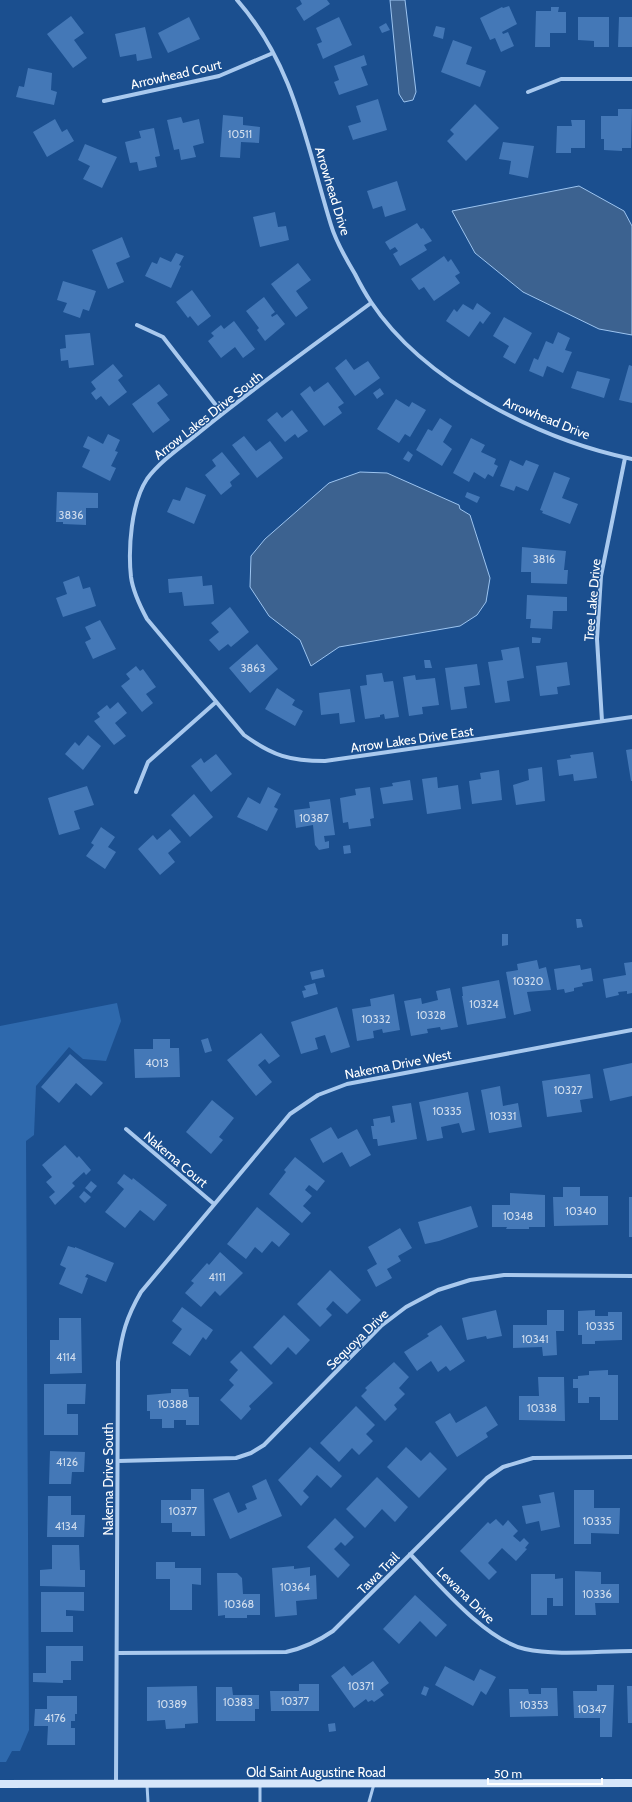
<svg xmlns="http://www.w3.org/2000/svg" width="632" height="1802" font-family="Cabin,sans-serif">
<rect width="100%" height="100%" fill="#1b4f8f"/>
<!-- green -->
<path fill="#2e69ad" d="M117,1003L121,1021L106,1061L83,1059L69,1047L36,1086L34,1135L26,1141L29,1730L20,1751H12L6,1762H0V1026Z"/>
<!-- water -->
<path fill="#3c6290" stroke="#9cc4f0" d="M390,0H405L416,92L413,100L404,102L399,94Z
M579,186L624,211L632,226V335L599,329L523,292L475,253L452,211Z
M360,472L387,473L459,505L460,509L470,515L490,578L486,602L477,615L460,626L339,647L311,666L300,640L269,616L250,587L251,556L265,539L329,483Z"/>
<!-- building -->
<path fill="#4478b7" d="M300,0H327L330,4L304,21L296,8L302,4Z
M509,6L517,24L502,32L503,34L508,32L514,46L501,52L495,38L490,40L480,18L502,7L503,8Z
M551,7H559L558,12H566V33H550V47H535L536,11H551Z
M71,16L84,33L74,40L87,58L73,68L47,34Z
M189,17L200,39L168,53L158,33Z
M339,17L352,45L323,59L317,44L322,42L316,28Z
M578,17H609V47H594V41L578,40Z
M619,17H632V47H618Z
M386,23L390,30L382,33L379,27Z
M436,26L445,28L443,39L433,36Z
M145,27L152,58L137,61L136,54L120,57L115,34Z
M453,40L472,47L466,64L486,71L480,87L441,72Z
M364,55L367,65L361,67L368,85L339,95L334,82L339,80L334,66Z
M28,68L52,73L51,90L57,92L54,105L16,97L19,86L24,87Z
M378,99L387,130L353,140L348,126L361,122L356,106Z
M475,104L499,128L466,161L447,141L454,134L450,130Z
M618,109H632L631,148H622V151L604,150V139H601V116H618Z
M223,115L243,117V125L260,127L259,143L241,142L240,158L220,157Z
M181,117L183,123L199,119L204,143L193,146L196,157L181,160L179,149L174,150L167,120Z
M55,119L62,132L67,129L74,141L47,157L33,132Z
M571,120H585V148H571V153H556L557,126H572Z
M154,128L160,156L155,157L157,167L139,171L137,162L130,163L125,142L141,138L139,131Z
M503,142L534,146L528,178L509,174L511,161L499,159Z
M85,144L117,157L102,188L83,179L90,166L78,160Z
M397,181L406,210L385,217L382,206L373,209L367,191Z
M275,212L278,227L286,226L289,240L260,247L253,217Z
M417,223L421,229L423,228L432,241L424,245L427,250L400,266L393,254L398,251L395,247L390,250L385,242Z
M122,237L130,257L116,263L124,282L108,289L92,250Z
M176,253L184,256L179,265L181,266L171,288L145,276L152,262L157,264L160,257L171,262Z
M444,256L448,262L451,259L460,273L455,276L460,283L434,301L424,287L419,290L411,279Z
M298,263L311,280L296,291L308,308L296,317L271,284Z
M63,281L96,291L89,311L83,309L80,318L63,312L67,303L57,300Z
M192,290L211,316L198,326L190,316L188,318L176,302Z
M264,297L275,312L271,315L272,317L277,314L285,324L265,341L257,330L259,328L246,311Z
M477,303L491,313L483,324L480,321L469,337L446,321L454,309L457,312L463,304L473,310Z
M504,317L532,333L515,364L503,357L509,346L493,336Z
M234,321L255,349L243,358L235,347L221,358L208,341L214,336L211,333L221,325L224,329Z
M558,332L570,338L565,350L572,352L563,373L547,366L543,377L529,371L534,358L538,360L546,341L553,344Z
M90,333L94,365L69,368L68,360L61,361L60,349L66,348L65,335Z
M346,359L354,370L368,361L380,378L355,396L335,368Z
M113,364L123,376L118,380L127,392L109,406L101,396L96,400L91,393L96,389L91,382Z
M629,365L632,366V403L619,400Z
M577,371L610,379L604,398L571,388Z
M328,382L344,403L338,407L342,413L324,426L300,394L310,386L314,392Z
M159,384L168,395L157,403L170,420L153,433L132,404Z
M380,388L384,394L377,399L373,393Z
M396,399L409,407L412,402L426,410L410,437L405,434L399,443L377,429Z
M292,410L308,431L298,438L295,434L285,442L267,420L277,412L282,418Z
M440,418L452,426L443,442L452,449L442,466L416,450L428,429L432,431Z
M108,434L120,440L115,451L118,452L111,466L116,468L110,481L82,467L90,450L83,447L88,436L103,444Z
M244,436L256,451L270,441L283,458L257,478L232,445Z
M471,438L485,445L481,452L496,459L494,464L498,466L493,477L488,474L485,479L474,472L469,482L453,473Z
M408,451L413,455L409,462L403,459Z
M222,452L240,474L230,482L232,486L221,495L205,475L216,466L212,460Z
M510,460L523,466L526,460L539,465L528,491L516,486L514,491L500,486Z
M554,472L570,478L562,498L578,504L570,524L542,513L543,511L540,510Z
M186,487L206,495L194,524L167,512L173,499L180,501Z
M57,492L98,493V508H86V525L63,524V522H56Z
M467,492L480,497L477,503L465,497Z
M522,547L566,551L564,570H568L567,584L531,583V572H521Z
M79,576L83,589L90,587L96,606L63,617L56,598L67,594L63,582Z
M202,576L203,586L212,585L214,604L184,606L182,592L169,593L168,579Z
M527,595L567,597V611H553L552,629L530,628L531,619H526Z
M230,607L249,632L231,647L228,644L219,651L209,640L219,632L211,623Z
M100,620L116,649L93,659L85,642L91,639L85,627Z
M532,637L541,638L540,643H532Z
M257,644L278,669L250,693L229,668Z
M519,647L524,678L507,681L510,701L495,703L488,662L503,660L501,650Z
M424,660H430L432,668H425Z
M567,662L570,685L557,687L558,694L540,696L536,666Z
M477,664L480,685L464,687L467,708L451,710L445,668Z
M136,666L140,671L143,669L156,687L146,694L153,703L142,712L121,686L130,679L126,674Z
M382,673L384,682L393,681L399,717L385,719L384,714L380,715V717L365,719L360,686L367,685L366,675Z
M415,675L416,680L435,678L439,705L422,707L423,714L409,716L403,677Z
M277,688L295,700L292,705L303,711L295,726L265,709Z
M350,689L355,722L340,724L339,713L321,715L319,693Z
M118,702L127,713L115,723L126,736L114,745L94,721L100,717L97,713L107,705L110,709Z
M88,735L101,746L83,770L65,754L75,742L79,746Z
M632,749V781H631L626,750Z
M593,752L597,778L574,781L573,774L559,776L557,760L571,758L570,755Z
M216,754L232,774L211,792L191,766L201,758L204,763Z
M542,767L545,801L516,805L513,785L529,780L528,769Z
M499,770L502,800L472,804L469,781L481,779L480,773Z
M437,777L438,788L458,785L461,809L427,814L422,779Z
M410,780L413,800L383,804L380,788L393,786L392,783Z
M87,786L94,805L74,811L80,829L59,835L48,798Z
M268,787L281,794L274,807L278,809L267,831L237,817L248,797L260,804Z
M370,787L374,818L370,819L371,826L349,829L348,822L343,823L340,798L356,795L355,789Z
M194,794L213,817L190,837L171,815Z
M330,799L335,835L324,836L325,842L329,841V848L319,850L315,845L313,825L296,828L294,810L310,808L309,802Z
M101,827L115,837L108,847L116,852L105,869L86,856L94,845L91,843Z
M170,829L181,842L168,853L175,862L160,875L138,849L153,835L157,840Z
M350,845L351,853L344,854L343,846Z
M576,919H581L583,927L577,928Z
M502,934H508V945L502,946Z
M537,960L539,969L546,967L551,990L527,992L531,1011L514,1015L506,972L518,970L517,964Z
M632,962V993L627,994V991L618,992L619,995L606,998L603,979L626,975L624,963Z
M580,965L581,970L591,968L593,981L582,983L583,986L574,988V991L565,993L564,989L557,990L554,969Z
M323,969L325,977L312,980L310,972Z
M499,980L506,1018L467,1025L462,996H463L462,987Z
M315,983L318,994L304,998L302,991L306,990L304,986Z
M450,988L458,1027L441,1030L440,1027L427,1029L428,1033L411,1036L404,1001L421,998L422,1004L438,1000L436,991Z
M394,994L400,1030L383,1033L382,1029L373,1031L374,1038L357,1041L352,1009L371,1006L370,999Z
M337,1007L350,1047L331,1053L325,1035L315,1038L318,1049L301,1054L291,1022Z
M261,1033L280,1056L269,1064L265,1059L258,1065L272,1082L256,1096L227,1060Z
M208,1038L212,1051L205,1053L201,1040Z
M153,1039H170V1048H179L180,1077L135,1078L134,1049H153Z
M70,1054L103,1083L91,1096L76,1083L59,1103L41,1087Z
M632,1063V1096L610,1101L603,1069Z
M590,1074L593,1098L580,1100L582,1112L547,1117L542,1081Z
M500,1086L503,1106L518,1103L522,1127L489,1133L481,1090Z
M468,1092L475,1130L462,1133L459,1123L441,1127L443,1138L427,1141L419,1102Z
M212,1100L234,1118L219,1137L223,1140L211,1154L186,1132Z
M411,1103L417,1139L378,1146L377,1139H373L371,1126H374L373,1119L390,1116L391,1123L395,1122L392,1106Z
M331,1127L338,1139L357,1129L371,1155L350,1167L342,1152L323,1163L310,1139Z
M65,1145L77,1158L79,1156L91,1170L86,1175L84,1172L72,1183L75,1186L55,1205L49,1197L55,1192L46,1182L52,1177L42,1165Z
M295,1157L325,1181L317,1191L309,1185L305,1190L312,1196L303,1206L311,1213L302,1223L269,1194L286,1172L284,1170Z
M124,1174L132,1180L133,1178L167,1205L154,1221L140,1210L125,1228L105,1212L124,1189L117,1183Z
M91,1181L97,1186L91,1193L85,1188Z
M563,1187H580V1196H608V1225L554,1226L553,1197H563Z
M84,1191L91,1197L85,1203L79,1197Z
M510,1193L545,1195V1227H529V1229H506L507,1227H492V1205H510Z
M629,1197H632V1237H629Z
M471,1206L478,1227L439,1241L425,1244L418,1222Z
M257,1207L290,1234L279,1247L272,1241L262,1253L255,1247L246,1259L227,1244Z
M400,1228L412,1248L398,1256L401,1261L387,1269L392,1278L376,1287L367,1270L377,1264L368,1247Z
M68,1246L75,1248V1247L114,1263L106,1282L87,1274L85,1277L88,1278L82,1294L59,1284L66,1268L60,1265Z
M220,1252L243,1273L220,1296L215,1291L201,1307L185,1293L194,1283L191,1281L207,1263L209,1265Z
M330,1270L361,1300L347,1314L333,1301L326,1309L332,1315L320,1327L297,1304Z
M182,1307L213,1330L206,1340L203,1337L190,1356L172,1343L182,1329L172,1321Z
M496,1310L502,1336L487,1339L486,1336L467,1340L462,1318Z
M547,1310H564V1331H556L557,1355L543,1356L542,1347L513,1348V1325H547Z
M595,1310V1316H608V1312H622V1340L595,1341V1344H582V1335H578V1311Z
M284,1315L310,1340L296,1355L288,1347L271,1365L253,1347Z
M59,1318H81L82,1373L50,1374V1340H59Z
M441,1325L465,1361L450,1371L446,1366L438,1372L431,1361L417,1371L404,1352L429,1336L427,1334Z
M241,1351L273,1383L249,1406L251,1409L241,1420L220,1400L234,1385L229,1380L238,1370L230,1362Z
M394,1362L409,1377L399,1388L405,1394L394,1405L397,1409L385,1421L361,1396L367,1390L365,1388Z
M608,1370V1375H618V1420H600V1397H589V1403H578V1388H573V1379H578V1376L589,1375V1371Z
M538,1377H564L565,1421L519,1420V1396H539Z
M44,1384H86L85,1404H67V1414H78V1435H44Z
M171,1389H188L189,1397H199V1425H186V1420H174V1428H162V1419H150V1411H147V1395L171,1393Z
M356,1406L375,1425L366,1434L373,1441L359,1455L352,1448L339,1462L320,1443Z
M486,1406L498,1425L486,1433L488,1437L457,1457L435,1422L450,1413L456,1423Z
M310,1447L342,1476L331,1488L317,1475L303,1491L309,1497L301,1506L278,1480Z
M406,1447L421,1461L430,1452L447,1469L419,1498L387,1467Z
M50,1451L85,1452L84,1472H72L71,1484H49Z
M377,1477L408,1507L395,1522L382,1509L365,1528L346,1509Z
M266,1479L282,1516L230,1539L213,1499L229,1492L238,1513L247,1509L245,1504L257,1499L252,1486Z
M191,1489H204L205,1536H191V1532H172V1523H161V1500H191Z
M574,1490H594V1508H620L619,1534L591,1533V1544H574Z
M554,1492L560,1527L541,1531L539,1521L526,1524L522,1506L541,1503L539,1495Z
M48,1496H71V1515H85L84,1537H47Z
M335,1518L354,1537L345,1546L341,1542L334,1549L350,1565L338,1578L307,1547Z
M496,1519L503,1526L508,1520L518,1531L513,1536L520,1542L524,1538L529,1543L525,1548L527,1549L516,1561L502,1548L488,1563L497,1572L489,1580L460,1551L488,1522L490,1524Z
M52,1545H79L80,1570H85V1587L40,1586V1570L52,1569Z
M156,1562H175V1568H201V1585L192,1584V1610H170V1579H156Z
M294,1566V1569L310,1567V1576L316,1575L317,1599L296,1601L297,1615L275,1617L272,1568Z
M575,1571L601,1572V1584H619V1603H595L596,1615H575Z
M217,1573H237L242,1578L243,1594H260V1615H247V1618H225V1615L218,1616Z
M531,1574H555V1579L563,1578V1606H553V1598H547V1615H531Z
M41,1592H84V1611L66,1610V1616H73V1632H41Z
M415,1595L447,1625L436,1637L420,1621L399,1644L383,1629Z
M46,1646H83V1661H71V1680H63V1683L33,1682V1673H46Z
M373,1661L389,1683L380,1690L384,1695L374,1702L372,1700L368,1702L366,1699L354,1708L331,1676L344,1666L352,1676Z
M445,1666L474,1681L480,1669L496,1677L486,1695L481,1691L473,1706L435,1685Z
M299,1684H319V1711H271L270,1691H299Z
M597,1685H614L612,1737H600V1718H574L573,1691H597Z
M197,1686L198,1723L185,1724V1728L166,1729L165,1720L147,1721V1687Z
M424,1686L429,1688L426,1696L421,1694Z
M627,1686H632V1723H628Z
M216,1687H232L233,1695H259V1709H255V1721H216Z
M541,1688H557L558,1716L510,1717L509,1689H528L529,1694H541Z
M47,1696H77V1714H75V1721H71V1728H75V1745H47L48,1726H34L35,1709H47Z
M335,1723L336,1731L329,1732L328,1724Z"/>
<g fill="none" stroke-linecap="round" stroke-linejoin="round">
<!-- lane -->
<path stroke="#a9c9ee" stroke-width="3" d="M147,1785L148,1802
M260,1785V1802
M369,1802L374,1784"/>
<!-- street -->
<path stroke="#a9c9ee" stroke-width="4" d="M237,0C295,66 306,144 331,225C336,242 346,259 355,274C360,284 365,293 371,302C424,382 540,440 632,459
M528,92L561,79H632
M104,101L219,76L273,53
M371,303C314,345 256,386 201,431C183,446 161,460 147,479C131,503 128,549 131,577C133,592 140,606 147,619L244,735C273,756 290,761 325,761L632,717
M137,325L163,337L222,413
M602,721L597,639L601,576L625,458
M136,792L148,762L216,702
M126,1129L214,1204
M118,1461L236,1458L251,1453L264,1445L381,1326L406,1307L438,1290L470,1280L504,1275L632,1276
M410,1554C439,1584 485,1640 525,1649C556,1656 599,1651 632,1651
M117,1653L286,1652C304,1648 317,1642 333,1631L487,1478L503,1467L533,1458L632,1457
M116,1785L118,1362C122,1334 126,1318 141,1292L290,1114L318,1095L347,1084L632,1030"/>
<!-- secondary -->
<path stroke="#d6e6fa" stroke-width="8" d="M0,1784L632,1783"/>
</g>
<g text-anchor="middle" stroke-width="3" stroke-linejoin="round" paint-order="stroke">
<!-- number labels -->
<g font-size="11" fill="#d0dded">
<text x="240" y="138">10511</text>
<text x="71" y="519">3836</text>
<text x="544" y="563">3816</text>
<text x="253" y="672">3863</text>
<text x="314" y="822">10387</text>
<text x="528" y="985">10320</text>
<text x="484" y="1008">10324</text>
<text x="431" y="1019">10328</text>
<text x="376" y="1023">10332</text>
<text x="157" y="1067">4013</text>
<text x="568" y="1094">10327</text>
<text x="447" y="1115">10335</text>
<text x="503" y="1120">10331</text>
<text x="581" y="1215">10340</text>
<text x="518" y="1220">10348</text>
<text x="217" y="1281">4111</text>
<text x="600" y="1330">10335</text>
<text x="535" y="1343">10341</text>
<text x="66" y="1361">4114</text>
<text x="173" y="1408">10388</text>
<text x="542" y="1412">10338</text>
<text x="67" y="1466">4126</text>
<text x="183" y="1515">10377</text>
<text x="597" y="1525">10335</text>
<text x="66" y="1530">4134</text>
<text x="295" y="1591">10364</text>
<text x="597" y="1598">10336</text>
<text x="239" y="1608">10368</text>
<text x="361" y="1690">10371</text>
<text x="295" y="1705">10377</text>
<text x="238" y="1706">10383</text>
<text x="172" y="1708">10389</text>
<text x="534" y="1709">10353</text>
<text x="592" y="1713">10347</text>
<text x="55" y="1722">4176</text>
</g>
<!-- street labels -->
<g font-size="13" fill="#fff" stroke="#1b4f8f">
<text transform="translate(176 74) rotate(-13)" y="5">Arrowhead Court</text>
<text transform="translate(333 191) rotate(73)" y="5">Arrowhead Drive</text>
<text transform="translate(208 415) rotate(-38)" y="5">Arrow Lakes Drive South</text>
<text transform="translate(547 418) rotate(22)" y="5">Arrowhead Drive</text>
<text transform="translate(592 600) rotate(-85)" y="5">Tree Lake Drive</text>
<text transform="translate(412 739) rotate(-8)" y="5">Arrow Lakes Drive East</text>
<text transform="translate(398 1064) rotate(-11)" y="5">Nakema Drive West</text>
<text transform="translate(176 1159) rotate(40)" y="5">Nakema Court</text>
<text transform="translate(357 1339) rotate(-44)" y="5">Sequoya Drive</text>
<text transform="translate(108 1479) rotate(-90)" y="5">Nakema Drive South</text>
<text transform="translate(378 1573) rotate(-45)" y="5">Tawa Trail</text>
<text transform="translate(466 1595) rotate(44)" y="5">Lewana Drive</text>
<text x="316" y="1777">Old Saint Augustine Road</text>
</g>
</g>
<!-- scale -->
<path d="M488 1778v6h114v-6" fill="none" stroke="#ffffff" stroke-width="2"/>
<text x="494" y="1778" font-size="12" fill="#ffffff" stroke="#1b4f8f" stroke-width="3" paint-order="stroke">50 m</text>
</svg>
